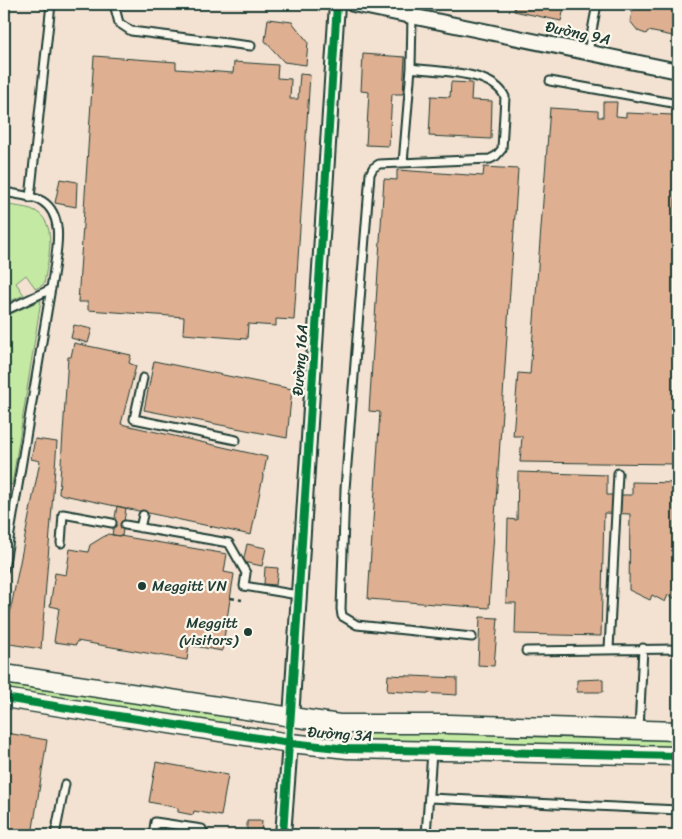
<svg xmlns="http://www.w3.org/2000/svg" width="682" height="839" font-family="Sriracha,sans-serif">
<rect width="100%" height="100%" fill="#fbf7ec"/>
<filter id="ink" filterUnits="userSpaceOnUse"><feTurbulence type="fractalNoise" baseFrequency=".02" numOctaves="2"/><feDisplacementMap in="SourceGraphic" scale="10" xChannelSelector="R" yChannelSelector="G"/><feConvolveMatrix kernelMatrix="1 2 1 2 8 2 1 2 1" color-interpolation-filters="sRGB"/></filter>
<g filter="url(#ink)">
<!-- built -->
<path fill="#f3e1d1" d="M4,4H678V835H4Z"/>
<!-- green -->
<path fill="#c4e9a3" stroke="#72936c" d="M8,205C15,206 24,207 31,209C61,220 47,262 44,284L36,289L26,275L16,283L24,295L4,304V207Z
M41,300L12,485L4,483V317Z
M4,683L229,717L228,725L4,689Z
M356,733H444L678,740V747L356,740Z"/>
<!-- building -->
<path fill="#dfaf91" stroke="#1f3d34" d="M515,4H565L561,21L514,11Z
M634,4H678V37L648,31L646,34L638,31L630,21Z
M268,19L292,22L308,42L306,65L284,62L265,41Z
M363,54L405,57L403,94H392L389,146L366,145L369,92L361,91Z
M94,56L176,62V69L233,73L234,62L278,65L277,78L291,79L290,99H298L300,74L310,75L294,320L276,319V326L248,324L247,339L183,334L184,317L88,310V302H78Z
M451,82L472,83L471,100L492,101L491,139L429,136L431,96L450,97Z
M603,102H617L616,116L626,117V113L673,115V138L678,139L673,249H678V464L520,462L522,436H513L518,373L530,374L550,108L598,111V117H603Z
M484,167L518,169L489,608L368,599L380,412L369,411L384,179L397,180V170L483,176Z
M60,179L77,182L76,207L55,203Z
M74,325L92,329L88,343L71,338Z
M74,343L131,355L129,363L136,366L121,424L267,457L251,535L59,494L68,357H71Z
M154,361L292,389L287,438L144,410Z
M35,439L57,442L41,649L4,643L40,461L31,459Z
M518,472L607,475V495H632V482L678,483V600L668,595L665,602L652,595L650,600L629,590L630,514L604,513L601,636L515,634L516,603H506L508,519L517,520Z
M117,506L126,508L122,536L112,535Z
M108,534L227,554L224,572L234,574L222,651L189,645L187,660L77,641L76,645L54,642L59,608L50,606L55,573L66,575L70,549L88,552L90,545Z
M247,544L266,548L262,566L243,562Z
M265,567L278,568L276,585L264,584Z
M480,617L498,618L494,666L478,665Z
M388,675L457,678V695L387,691Z
M603,679V692H577V680Z
M4,725L8,726L7,733L47,740L32,835H4Z
M156,762L228,775L221,816L194,811L193,815L178,812V808L149,802Z
M247,821H262L261,835H247Z"/>
<g fill="none" stroke-linecap="round" stroke-linejoin="round">
<defs>
<path id="service" d="M114,4L119,23L131,31L251,46
M412,16L411,68C437,72 493,70 505,97L502,149L496,156L490,159L379,164L373,168L370,174L345,489L341,609L342,616L357,625L472,637
M588,52L597,4
M550,81L678,104
M403,163L411,68
M4,192C14,194 33,196 42,201C66,216 56,253 53,276L4,569
M30,198L51,4
M4,311L51,289
M143,378L134,419L236,440
M4,511L12,519
M125,525L229,543L246,573L244,586L298,595
M140,528L143,515
M61,543L63,514L112,523
M609,649L618,473
M526,651L678,649
M639,729L643,648
M430,798L678,810
M55,835L65,784
M153,835L155,822L202,829L205,835
M426,835L432,752"/>
<path id="minor" d="M353,4L678,71
M291,718L337,4
M283,835L290,743"/>
<path id="tertiary" d="M4,674L339,724H449L678,731
M4,698L290,743L348,749L678,756"/>
</defs>
<!-- service casing -->
<use href="#service" stroke="#1f3d34" stroke-width="11"/>
<!-- minor casing -->
<use href="#minor" stroke="#1f3d34" stroke-width="18"/>
<!-- tertiary casing -->
<use href="#tertiary" stroke="#1f3d34" stroke-width="21"/>
<!-- path -->
<path stroke="#1f3d34" stroke-width="2.5" stroke-dasharray="5 4" stroke-linecap="butt" d="M230,598L242,600"/>
<!-- service -->
<use href="#service" stroke="#fbf7ec" stroke-width="7"/>
<!-- minor -->
<use href="#minor" stroke="#fbf7ec" stroke-width="14"/>
<!-- tertiary -->
<use href="#tertiary" stroke="#fbf7ec" stroke-width="18"/>
<defs>
<path id="cycleway" d="M4,698L290,743L348,749L678,756
M283,835L337,4"/>
</defs>
<!-- cycleway casing -->
<use href="#cycleway" stroke="#fbf7ec" stroke-width="11"/>
<!-- cycleway -->
<use href="#cycleway" stroke="#00873e" stroke-width="8"/>
</g>
</g>
<!-- markers -->
<g fill="#1f3d34" stroke="#fbf7ec" stroke-width="2">
<circle cx="142" cy="586" r="5"/>
<circle cx="248" cy="632" r="5"/>
</g>
<g text-anchor="middle" stroke-width="4.5" stroke-linejoin="round" paint-order="stroke">
<!-- street labels -->
<g font-size="15" fill="#1f3d34" stroke="#fbf7ec">
<text transform="translate(578 33) rotate(12)" y="5">Đường 9A</text>
<text transform="translate(300 360) rotate(-86)" y="5">Đường 16A</text>
<text transform="translate(340 734) rotate(4)" y="5">Đường 3A</text>
</g>
<!-- poi labels -->
<g font-size="15" fill="#1f3d34" stroke="#fbf7ec" text-anchor="start">
<text x="152" y="591">Meggitt VN</text>
<text x="238" y="628" text-anchor="end">Meggitt<tspan x="238" dy="17">(visitors)</tspan></text>
</g>
</g>
<!-- margin -->
<rect width="682" height="839" fill="none" stroke="#fbf7ec" stroke-width="20"/>
<rect x="10" y="10" width="662" height="819" fill="none" stroke="#1f3d34" stroke-width="2" filter="url(#ink)"/>
</svg>
